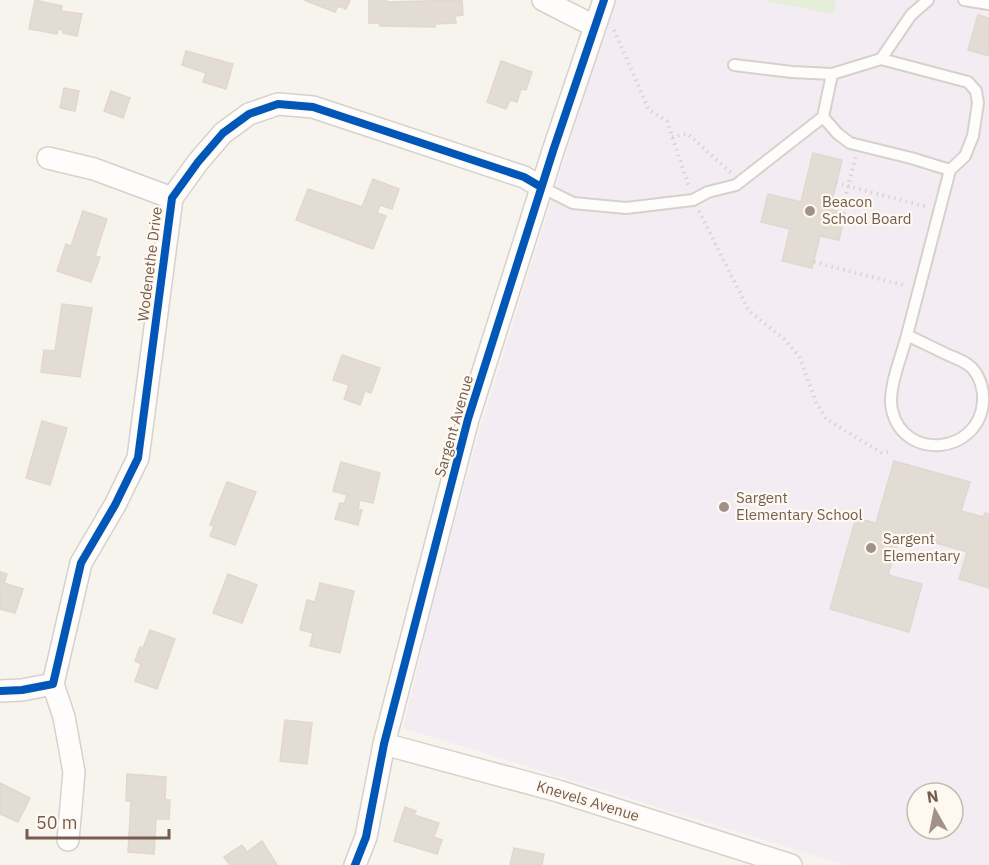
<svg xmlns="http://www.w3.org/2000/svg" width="989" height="865" font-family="'IBM Plex Sans',sans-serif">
<rect width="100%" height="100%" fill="#f7f4ed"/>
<!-- education -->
<path fill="#f4ecf3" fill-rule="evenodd" d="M614,0H989V865H845L403,728L436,589L481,426ZM917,793H953V829H917Z"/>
<!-- green -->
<path fill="#e4eed9" d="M762,0H836L833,14Z"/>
<!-- building -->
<path fill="#e3dcd5" stroke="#e0d7d0" stroke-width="1.5" d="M35,0L62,6L61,11L82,14L77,36L63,33V30L58,29L57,34L29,29Z
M304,0H350L346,9L338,6L335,12Z
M369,0H386L387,2L462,0L463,15L455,16L456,23L435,24V27L380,26L379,23H369Z
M978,15L989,18V56L968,50Z
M186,51L233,64L226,89L203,82L206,73L182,65Z
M501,61L532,72L526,90L521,89L517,102L510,100L506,109L487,102Z
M64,88L79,91L75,111L60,108Z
M111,91L130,98L123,118L104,111Z
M813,153L842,160L830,209L845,213L839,240L820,236L812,268L782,261L790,229L761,222L768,194L801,202Z
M373,179L399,189L392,209L380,205L377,213L386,216L373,249L296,220L308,189L362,207Z
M83,211L107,219L95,256L100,257L91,282L57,271L66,244L71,246Z
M62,304L92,308L80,377L41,372L44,350L55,351Z
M342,355L380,368L371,393L365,391L360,405L344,399L349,385L333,380Z
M42,421L67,428L50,485L26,478Z
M894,461L970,482L961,511L983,517L985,513L989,514V588L959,579L967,552L909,535L907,542L897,544L888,575L922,584L909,632L830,609L856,518L876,523Z
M341,462L380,473L373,503L360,500L358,509L362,510L358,525L335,519L340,503L344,504L347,495L333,491Z
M227,482L256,492L235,545L210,536L214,526L210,525Z
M0,572L7,574L4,583L23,589L15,613L0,609Z
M228,574L257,585L242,623L213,613Z
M320,583L354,591L340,653L310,646L313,633L300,630L307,600L315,602Z
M150,630L175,639L157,689L135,681L141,664L135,661L140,647L143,648Z
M285,720L312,723L307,764L280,761Z
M127,774L166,777L165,800H170L169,819H156L154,854L128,852L131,801H126Z
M0,783L30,798L18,822L0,814Z
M405,807L416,811L414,815L439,823L434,837L442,840L437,854L394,841Z
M262,841L277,865H230L224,857L242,845L247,852Z
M514,848L544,854L542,865H510Z"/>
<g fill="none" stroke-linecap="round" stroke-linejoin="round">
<defs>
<path id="lane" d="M964,0L989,4
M881,59L911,15L928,0
M734,65L792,72L832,74L881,59L968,82L976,91L978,103L973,136L965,156L950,170L907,335
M823,117L838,134L850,143L911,158L950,170
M541,187L573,203L626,208L693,200L708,192L736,185L823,117L832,74
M907,335C919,341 932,347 944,353C954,358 964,360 972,368C980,377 984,390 983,402C979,454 904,462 892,410C887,389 902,356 907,335Z"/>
<path id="street" d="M543,0L594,26
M48,158L94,169L172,198
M53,684L64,717L74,772L68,840
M0,691L22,690L53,684L81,563L115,505L138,458L172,198L198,162L223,133L249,114L278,104L313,107L524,177L541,187
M384,744L558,791L791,865
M355,865L366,837L384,744L468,419L553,151L604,0"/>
</defs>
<!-- lane casing -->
<use href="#lane" stroke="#d7d1cb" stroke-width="14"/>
<!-- street casing -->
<use href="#street" stroke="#d7d1cb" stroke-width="24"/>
<!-- path -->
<path stroke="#dad3cf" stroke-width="4" stroke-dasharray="1.5 4.5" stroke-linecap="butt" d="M614,30L649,110L667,121L689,187
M672,137L688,134L731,173
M836,183L928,207
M843,205L856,156
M699,211L749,311L784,339L799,356L816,402L826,419L882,453L891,451
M814,262L903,285"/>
<!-- lane -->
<use href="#lane" stroke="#fefdfc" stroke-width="10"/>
<!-- street -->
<use href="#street" stroke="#fefdfc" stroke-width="21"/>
<defs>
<path id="cycleway" d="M0,691L22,690L53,684L81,563L115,505L138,458L172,198L198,162L223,133L249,114L278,104L313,107L524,177L541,187
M355,865L366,837L384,744L468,419L553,151L604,0"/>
</defs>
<!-- cycleway casing -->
<use href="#cycleway" stroke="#fef9f0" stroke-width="11"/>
<!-- cycleway -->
<use href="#cycleway" stroke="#0057b8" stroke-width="8"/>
</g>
<!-- markers -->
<g fill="#a29186" stroke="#fef9f0" stroke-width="2">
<circle cx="810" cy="211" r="6"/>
<circle cx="724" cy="507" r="6"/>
<circle cx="871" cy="548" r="6"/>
</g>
<g text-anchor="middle" stroke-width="4.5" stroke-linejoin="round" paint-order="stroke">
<!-- poi labels -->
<g font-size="15" fill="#755c4e" stroke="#fef9f0" text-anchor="start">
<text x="822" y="207">Beacon<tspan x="822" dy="17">School Board</tspan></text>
<text x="736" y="503">Sargent<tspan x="736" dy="17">Elementary School</tspan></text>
<text x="883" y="544">Sargent<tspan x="883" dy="17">Elementary</tspan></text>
</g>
<!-- street labels -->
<g font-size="15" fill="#755c4e" stroke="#fef9f0">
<text transform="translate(150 264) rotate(-83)" y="5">Wodenethe Drive</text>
<text transform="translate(454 426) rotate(-74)" y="5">Sargent Avenue</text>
<text transform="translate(588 801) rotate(17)" y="5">Knevels Avenue</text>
</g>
</g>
<!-- north arrow -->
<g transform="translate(935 811) rotate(351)"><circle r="28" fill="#fef9f0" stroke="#c7baaf" stroke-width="1.5"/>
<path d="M0-4.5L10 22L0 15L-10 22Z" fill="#a29186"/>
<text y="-9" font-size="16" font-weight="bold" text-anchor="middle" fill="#755c4e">N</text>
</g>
<!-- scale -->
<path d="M27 829v9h142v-9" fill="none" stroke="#755c4e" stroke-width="3"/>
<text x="36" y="829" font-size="18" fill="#755c4e" stroke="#fef9f0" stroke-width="4.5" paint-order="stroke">50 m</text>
</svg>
